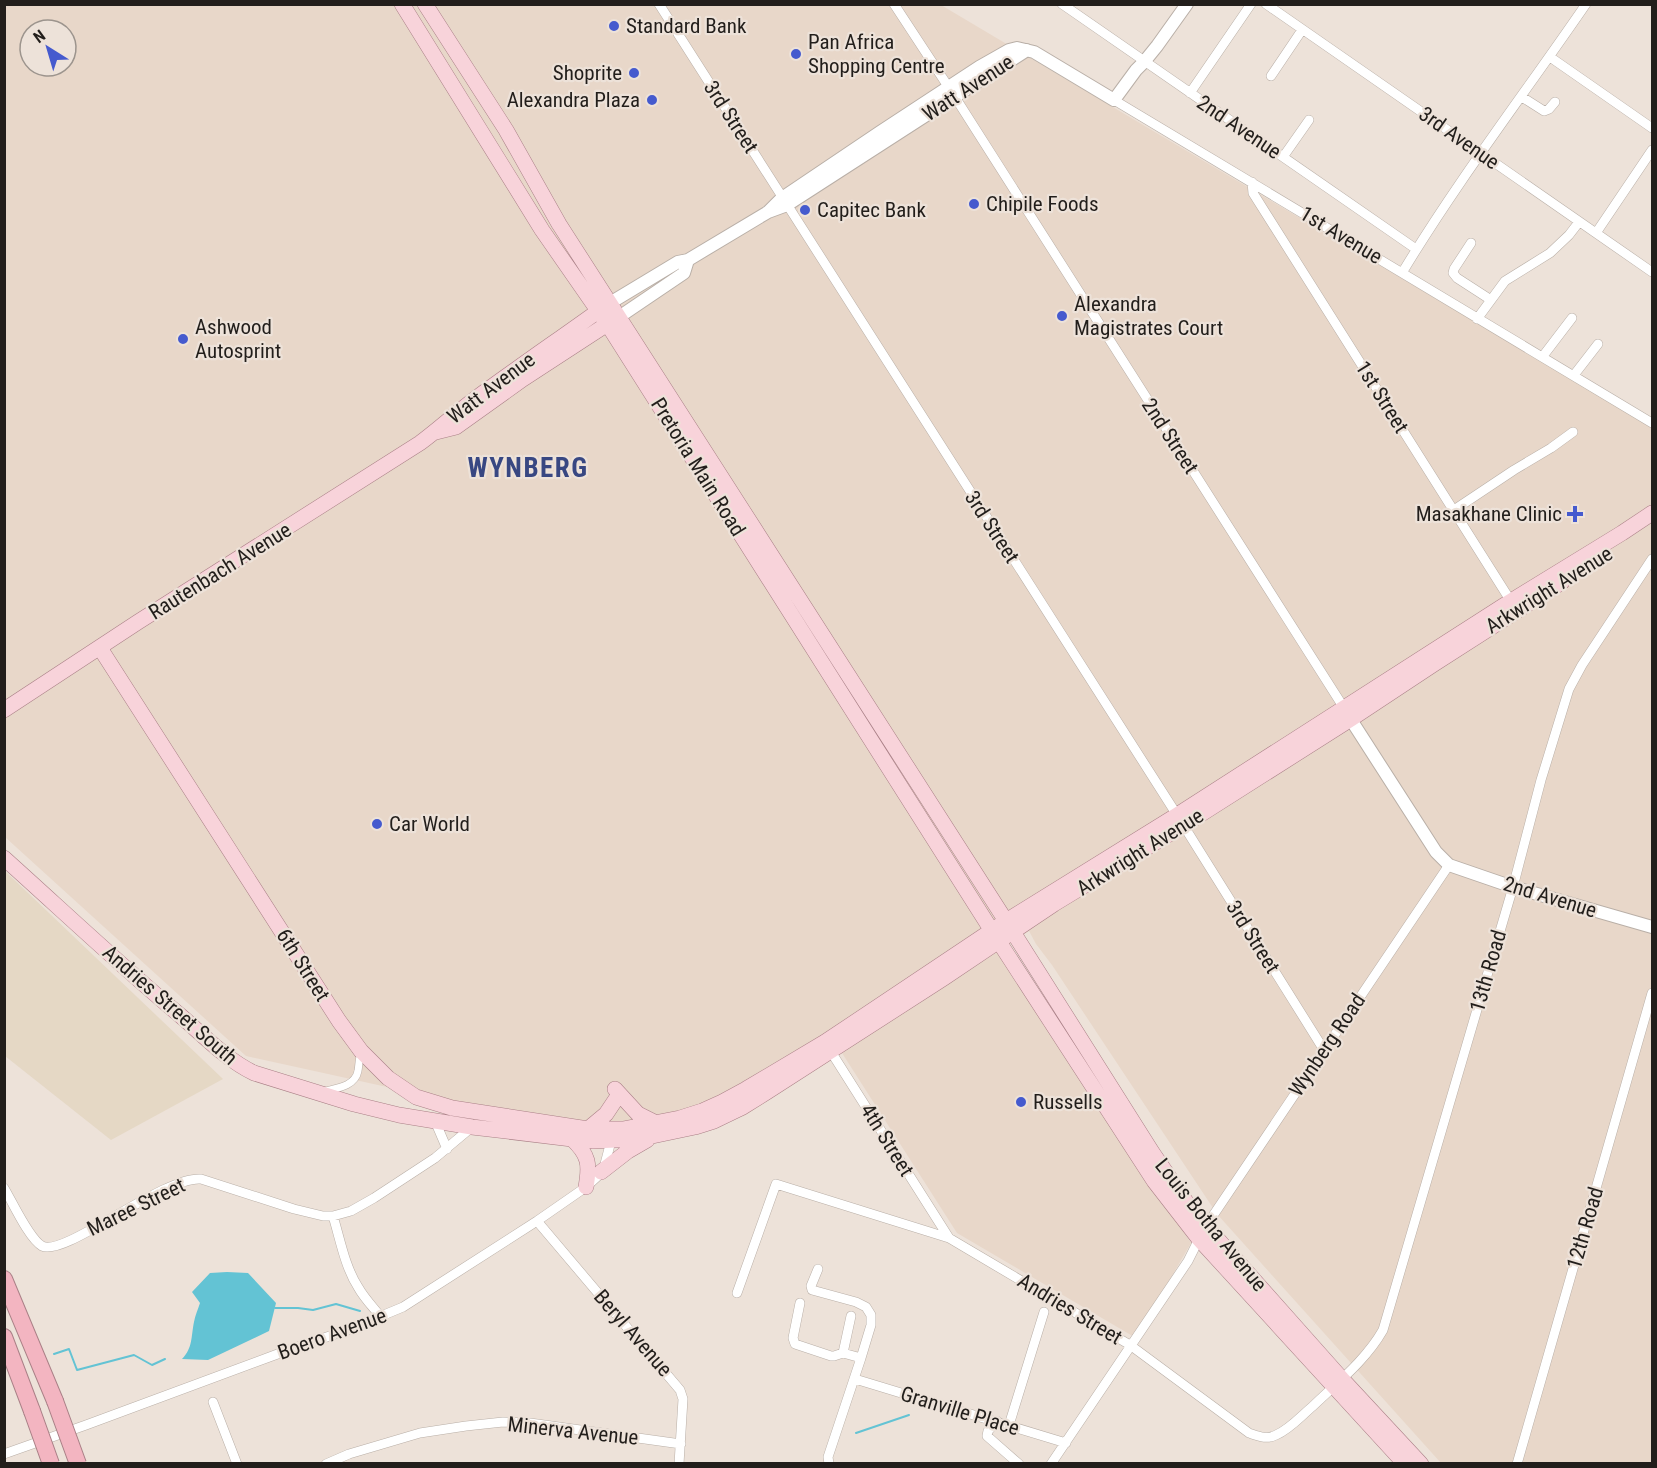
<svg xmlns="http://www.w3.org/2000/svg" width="1657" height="1468" font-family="'Roboto Condensed',sans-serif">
<rect width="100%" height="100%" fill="#ede2d9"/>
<!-- built -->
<path fill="#e8d7c9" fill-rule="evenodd" d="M4,5H941L1652,427V1463H1441L1217,1214L1052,965L1036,944L1029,931L998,952L1191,1243L1136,1338L957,1233L842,1053L744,1116L624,1139L246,1056L5,837ZM30,30H66V66H30Z"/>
<!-- education -->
<path fill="#e5d8c5" d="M4,871H5L223,1079L111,1140L5,1056Z"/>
<!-- water -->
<path fill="#63c3d4" d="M227,1272L248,1273L276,1303L269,1331L208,1360L182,1359C193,1348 191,1336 194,1322C195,1316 198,1309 200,1303L192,1292L210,1273Z"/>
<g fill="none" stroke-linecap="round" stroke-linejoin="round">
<!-- stream -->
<path stroke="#63c3d4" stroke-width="2" d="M275,1308H298L313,1310L336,1304L360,1311
M54,1354L69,1349L77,1370L134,1355L152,1365L165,1359
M856,1433L909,1415"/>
<defs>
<path id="pedestrian" d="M325,1091C338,1088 355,1086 358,1071C359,1065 359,1058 361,1052"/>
<path id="minor" d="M659,4L1177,815L1324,1050
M894,4L955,97L1344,708
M1062,4L1416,249
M1266,4L1652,272
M1550,57L1652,128
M1271,76L1302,30
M1190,93L1251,4
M1522,97L1544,111L1549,109L1555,102
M1114,100L1652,423
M1283,157L1309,120
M1252,182L1253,193L1512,603
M1596,233L1652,150
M1471,243L1454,269L1453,273L1457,278L1491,300
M1402,273C1458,180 1525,93 1586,4
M1477,319L1505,281L1550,253L1569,235L1579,222
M1543,356L1572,318
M1574,375L1598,344
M1454,510L1514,470L1551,448L1573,432
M828,1047L949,1238
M435,1121L447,1149
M4,1188C12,1201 29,1239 42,1246C64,1258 163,1176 201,1179L294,1209L323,1216H333L351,1211L374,1198L435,1158L472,1127
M333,1216C340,1239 345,1267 358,1287C364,1298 373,1307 381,1317
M537,1221L680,1390L683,1399L679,1464
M1206,1226L1449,865
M818,1269L811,1286L812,1290L856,1302L866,1307L871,1315V1325L861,1358L828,1457L829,1464
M737,1293L776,1184L949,1238L1130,1345L1249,1433C1258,1436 1267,1440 1276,1435C1290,1429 1301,1416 1313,1406C1337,1383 1366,1360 1383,1330L1513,887L1541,780L1569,689L1582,665L1652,559
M800,1303L793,1338L795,1344L831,1356H834L843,1353L861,1358
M843,1353L851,1316
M855,1379L1066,1443
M213,1402L237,1464
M997,1421L988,1431L987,1436L1019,1464
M1009,1425L1044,1312
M4,1454L86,1425L283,1352L350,1329L403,1307L537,1221L586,1187L598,1176L605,1164L612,1137
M326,1464L349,1454L420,1433L466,1426L503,1422L530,1423L681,1444
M1051,1464L1188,1261L1199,1239
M1517,1464L1652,993"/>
<path id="tertiary" d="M768,212L782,198L880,132L979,67L1009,50L1017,48L1034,52L1114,100L1136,70L1144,62L1157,46L1187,4
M610,303L678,262L688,260L768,212L787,205L1027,50
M619,317L684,273L688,260
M1346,712L1436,852L1449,865L1513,887L1652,927"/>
<path id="primary" d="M402,4L542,230L608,325L992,931L1154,1181L1199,1239L1405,1464
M425,4L506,130L559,224L1013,932L1152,1152L1189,1206L1206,1226L1342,1379L1421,1464
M436,432L456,427L523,379L615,319
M100,648L339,1021L361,1051L388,1078L416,1097L452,1108L588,1129H623L680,1118L702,1111L722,1102L746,1089L825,1042L1006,921L1177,815L1503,606L1622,533L1652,513
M4,710L138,622L420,443C439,429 456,413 475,399C517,368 561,338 604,307
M4,858C63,911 121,966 182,1017C205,1037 227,1060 254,1073L354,1104L399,1115L472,1127L572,1139L593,1141L638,1139L695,1127L714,1121L743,1107L767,1092L944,978L1054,904L1184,825L1351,719L1434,664L1562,582
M615,1089L638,1114L656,1123
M588,1129L606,1114L616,1099
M572,1139C589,1155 590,1164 586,1187
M601,1172L628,1151L647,1140"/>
<path id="motorway" d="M4,1279L55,1401
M4,1337L32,1411"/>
</defs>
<!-- pedestrian casing -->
<use href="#pedestrian" stroke="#b9afa7" stroke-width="8"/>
<!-- minor casing -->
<use href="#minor" stroke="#b9afa7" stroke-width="10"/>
<!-- tertiary casing -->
<use href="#tertiary" stroke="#b9afa7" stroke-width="14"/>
<!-- primary casing -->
<use href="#primary" stroke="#aa8087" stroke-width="16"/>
<!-- motorway casing -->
<use href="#motorway" stroke="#aa8087" stroke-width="18"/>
<!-- pedestrian -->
<use href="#pedestrian" stroke="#fff" stroke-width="7"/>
<!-- minor -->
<use href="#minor" stroke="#fff" stroke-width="9"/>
<!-- tertiary -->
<use href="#tertiary" stroke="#fff" stroke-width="12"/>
<!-- primary -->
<use href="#primary" stroke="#f8d3da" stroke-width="15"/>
<!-- motorway -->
<use href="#motorway" stroke="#f3b5c1" stroke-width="16"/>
<defs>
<path id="motorway-bridge" d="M55,1401L78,1464
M32,1411L51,1464"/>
</defs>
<!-- motorway-bridge casing -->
<use href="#motorway-bridge" stroke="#aa8087" stroke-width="18" stroke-linecap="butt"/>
<!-- motorway-bridge -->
<use href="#motorway-bridge" stroke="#f3b5c1" stroke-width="16"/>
</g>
<!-- markers -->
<g fill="#455ace" stroke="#ede2d9" stroke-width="2">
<circle cx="614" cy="26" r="6"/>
<circle cx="796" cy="54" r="6"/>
<circle cx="634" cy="73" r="6"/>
<circle cx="652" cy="100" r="6"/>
<circle cx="974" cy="204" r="6"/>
<circle cx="805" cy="210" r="6"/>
<circle cx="1062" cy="316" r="6"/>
<circle cx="183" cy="339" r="6"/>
<path d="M1572 505h6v6h6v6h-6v6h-6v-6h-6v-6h6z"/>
<circle cx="377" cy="824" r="6"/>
<circle cx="1021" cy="1102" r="6"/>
</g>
<g text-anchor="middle" stroke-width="4.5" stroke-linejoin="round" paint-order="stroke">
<!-- poi labels -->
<g font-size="21" fill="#221e1b" stroke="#ede2d9" text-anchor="start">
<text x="626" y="33">Standard Bank</text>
<text x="808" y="49">Pan Africa<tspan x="808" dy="24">Shopping Centre</tspan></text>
<text x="622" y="80" text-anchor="end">Shoprite</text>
<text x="640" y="107" text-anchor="end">Alexandra Plaza</text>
<text x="986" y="211">Chipile Foods</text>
<text x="817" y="217">Capitec Bank</text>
<text x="1074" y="311">Alexandra<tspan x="1074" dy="24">Magistrates Court</tspan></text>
<text x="195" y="334">Ashwood<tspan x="195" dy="24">Autosprint</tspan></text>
<text x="1562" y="521" text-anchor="end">Masakhane Clinic</text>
<text x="389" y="831">Car World</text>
<text x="1033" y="1109">Russells</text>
</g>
<!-- street labels -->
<g font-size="21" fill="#221e1b" stroke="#ede2d9">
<text transform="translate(968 88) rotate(-33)" y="7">Watt Avenue</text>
<text transform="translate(731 117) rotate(57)" y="7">3rd Street</text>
<text transform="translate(1239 127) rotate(34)" y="7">2nd Avenue</text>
<text transform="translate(1459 138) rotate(35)" y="7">3rd Avenue</text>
<text transform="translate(1341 235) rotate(31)" y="7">1st Avenue</text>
<text transform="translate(491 388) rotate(-37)" y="7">Watt Avenue</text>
<text transform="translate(1382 397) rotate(58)" y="7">1st Street</text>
<text transform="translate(1170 436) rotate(57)" y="7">2nd Street</text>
<text transform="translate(698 467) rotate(58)" y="7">Pretoria Main Road</text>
<text transform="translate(992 527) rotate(57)" y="7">3rd Street</text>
<text transform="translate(220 571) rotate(-32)" y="7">Rautenbach Avenue</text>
<text transform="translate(1549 590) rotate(-32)" y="7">Arkwright Avenue</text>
<text transform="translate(1140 852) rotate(-32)" y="7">Arkwright Avenue</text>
<text transform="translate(1550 897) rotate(17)" y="7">2nd Avenue</text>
<text transform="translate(1253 937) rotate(58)" y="7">3rd Street</text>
<text transform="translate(303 965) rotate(58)" y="7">6th Street</text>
<text transform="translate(1488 971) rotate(-74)" y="7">13th Road</text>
<text transform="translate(170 1005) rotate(41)" y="7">Andries Street South</text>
<text transform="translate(1327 1045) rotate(-56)" y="7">Wynberg Road</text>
<text transform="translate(887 1140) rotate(58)" y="7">4th Street</text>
<text transform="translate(136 1207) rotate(-26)" y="7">Maree Street</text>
<text transform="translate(1211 1225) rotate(51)" y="7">Louis Botha Avenue</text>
<text transform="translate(1585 1228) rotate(-74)" y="7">12th Road</text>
<text transform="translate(1070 1309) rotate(31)" y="7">Andries Street</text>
<text transform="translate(633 1333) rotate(49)" y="7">Beryl Avenue</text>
<text transform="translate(332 1334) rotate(-20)" y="7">Boero Avenue</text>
<text transform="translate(960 1411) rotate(17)" y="7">Granville Place</text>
<text transform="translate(573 1431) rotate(6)" y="7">Minerva Avenue</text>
</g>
<!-- district labels -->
<g font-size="27" font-weight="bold" letter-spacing="1.5" fill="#384782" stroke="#ede2d9">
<text x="528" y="477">WYNBERG</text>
</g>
</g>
<!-- border -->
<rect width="1657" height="1468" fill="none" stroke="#221e1b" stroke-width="12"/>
<!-- north arrow -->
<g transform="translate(48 48) rotate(323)"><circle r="28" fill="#ede2d9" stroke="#9c948d" stroke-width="1.5"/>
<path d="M0-4.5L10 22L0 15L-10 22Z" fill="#455ace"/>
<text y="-9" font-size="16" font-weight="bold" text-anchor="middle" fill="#221e1b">N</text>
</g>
</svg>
